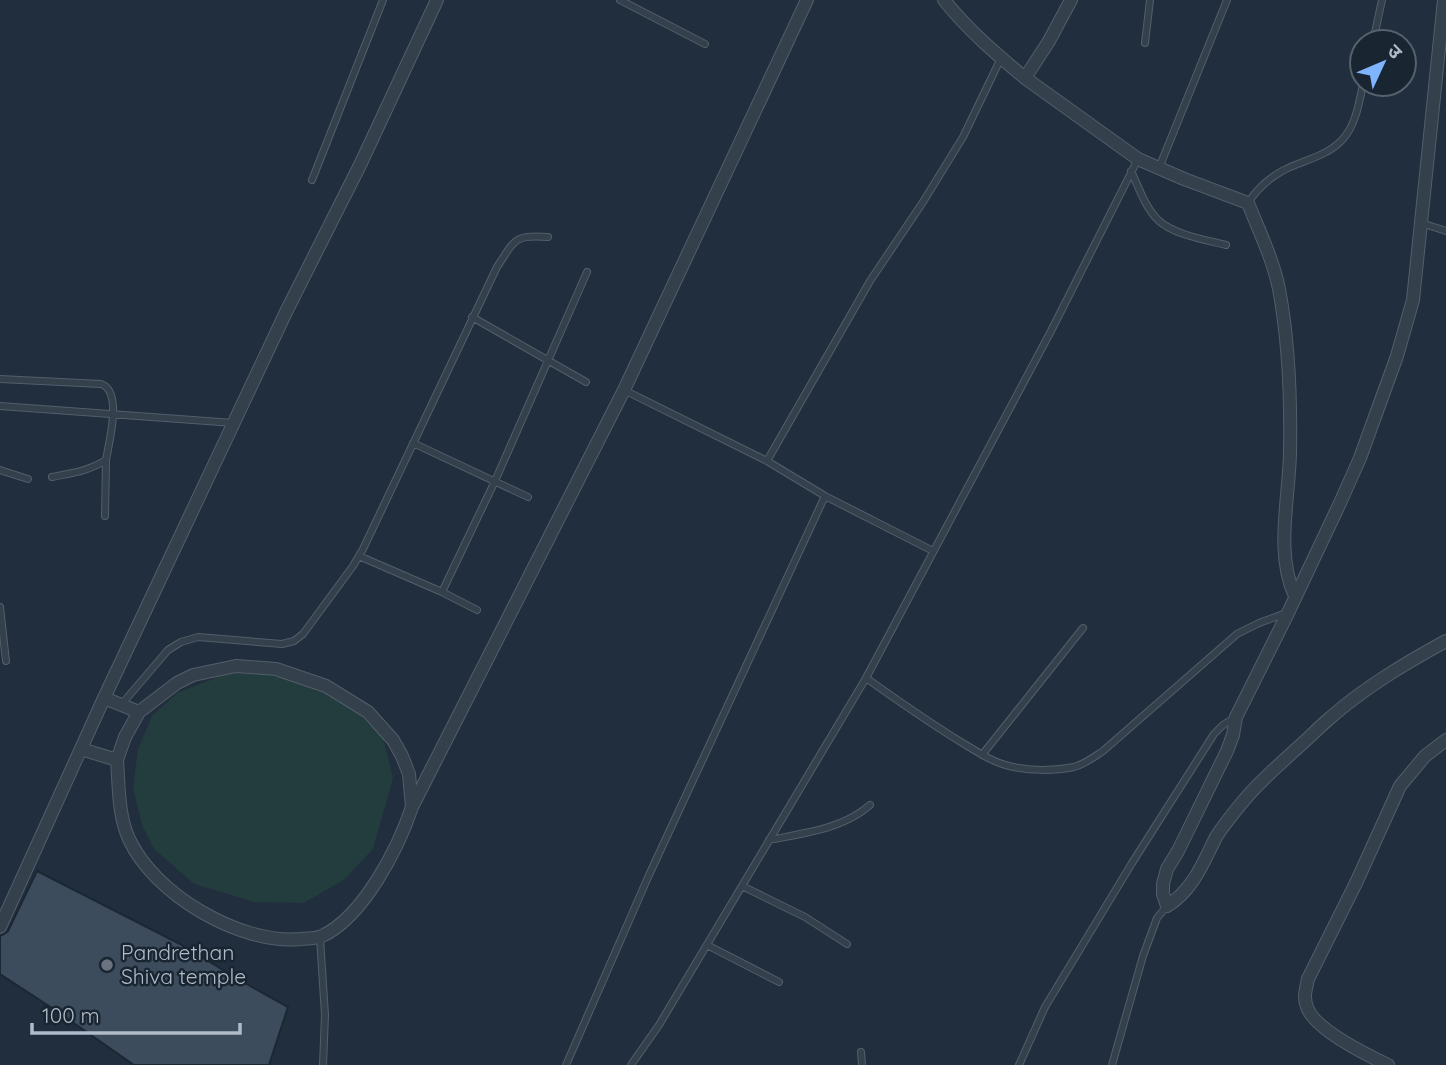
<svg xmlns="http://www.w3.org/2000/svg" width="1446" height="1065" font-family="Quicksand,'Noto Sans Devanagari',sans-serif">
<rect width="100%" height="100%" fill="#212e3d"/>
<!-- green -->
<path fill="#233c3e" d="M231,672L266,675L310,683L344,699L383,738L393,778L373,849L345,879L304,903L254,902L194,884L154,849L142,825L133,788L138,749L152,716L177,693Z"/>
<!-- building -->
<path fill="#3d4c5d" stroke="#1c2734" stroke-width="2" d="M37,871L180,944L241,981L288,1007L269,1065H134L52,1008L0,974V936L4,934L8,931Z"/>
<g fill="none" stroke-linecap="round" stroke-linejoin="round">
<defs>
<path id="lane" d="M620,0L705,44
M1373,42L1382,0
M1145,43L1150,0
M1159,168L1227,0
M1131,171C1139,188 1145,207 1158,220C1174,235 1206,240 1226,245
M312,180L383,0
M1248,203C1257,189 1269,178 1284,170C1303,160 1326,157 1342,140C1356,125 1359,103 1363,84
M1421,223L1446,231
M472,317L586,382
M0,379L101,384C123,391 109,442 106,460C89,471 72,473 52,477
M624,390L767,461L825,496L933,551
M0,406L234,423
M413,443L528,497
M767,461L870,281L923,202L963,137L1001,58
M0,470L28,479
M105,516L106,460
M359,556L442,592L477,610
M442,592L495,481L587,272
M0,607L6,661
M866,678C897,700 928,722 961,742C976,751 992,762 1009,766C1029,771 1054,771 1074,767C1085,764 1094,757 1103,751L1237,634L1259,623L1286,613
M121,705L168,650L181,642L198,637L282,644L294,641L303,634L353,566L363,549L497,267C515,240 514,234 548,237
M982,755L1083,628
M769,840C804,833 843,829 870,805
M742,886L805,917L847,944
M320,938L325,1015L323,1065
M707,945L779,982
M861,1052L862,1065
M566,1065L649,875L825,496
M631,1065L659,1025L866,678L1051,331L1138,159
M1019,1065L1045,1007L1132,863L1214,734L1223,725L1234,718
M1112,1065L1143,956L1157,918L1167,906"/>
<path id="street" d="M944,0C967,29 996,54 1025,78L1049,41L1071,0
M1444,0L1413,300L1397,356L1360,458L1340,503L1288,613L1236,717L1233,735L1227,751L1178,851L1167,869L1163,884V894L1167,906C1193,890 1203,863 1216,837C1224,824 1235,811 1245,799C1260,781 1278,766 1295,750C1307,740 1318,728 1330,718C1365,687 1406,663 1446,641
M1025,78L1138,159L1184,179L1248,203C1259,231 1273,259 1279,289C1289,342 1291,399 1290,453C1289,499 1275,554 1295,596
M104,698L139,712L177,683L193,675L236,666L276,669L326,686L368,712L393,740L402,756L409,774L412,807
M81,749L117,760C119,786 118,815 129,839C154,894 240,945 301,939C307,938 316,939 322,936C363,917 398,849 412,807L624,390L807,0
M117,760L125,737L139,712
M0,927L104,698L286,312L361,163L437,0
M1388,1065C1367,1055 1314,1029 1307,1007C1303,997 1306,989 1308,979L1356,883L1400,786L1425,756L1446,740"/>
</defs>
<!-- lane casing -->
<use href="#lane" stroke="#535e6b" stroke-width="8"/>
<!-- street casing -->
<use href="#street" stroke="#535e6b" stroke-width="14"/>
<!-- lane -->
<use href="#lane" stroke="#35404d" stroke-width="6"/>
<!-- street -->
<use href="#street" stroke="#35404d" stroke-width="12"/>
</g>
<!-- markers -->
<circle fill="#6b7280" stroke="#1a2532" stroke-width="2.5" cx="107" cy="965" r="7"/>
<g text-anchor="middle" stroke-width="5" stroke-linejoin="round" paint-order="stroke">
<!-- poi labels -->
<g font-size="21" fill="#b0bbc9" stroke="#1a2532" text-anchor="start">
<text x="121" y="960">Pandrethan<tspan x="121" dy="24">Shiva temple</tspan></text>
</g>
</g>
<!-- north arrow -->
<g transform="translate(1383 63) rotate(46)"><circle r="33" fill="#1a2532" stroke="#56616e" stroke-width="2"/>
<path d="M0-5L12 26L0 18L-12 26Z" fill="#7fb5ff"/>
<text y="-10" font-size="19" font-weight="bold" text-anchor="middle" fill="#b0bbc9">उ</text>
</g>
<!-- scale -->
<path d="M32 1023v10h208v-10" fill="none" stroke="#b0bbc9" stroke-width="3.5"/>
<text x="42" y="1023" font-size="21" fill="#b0bbc9" stroke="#1a2532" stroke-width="5" paint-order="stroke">100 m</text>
</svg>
